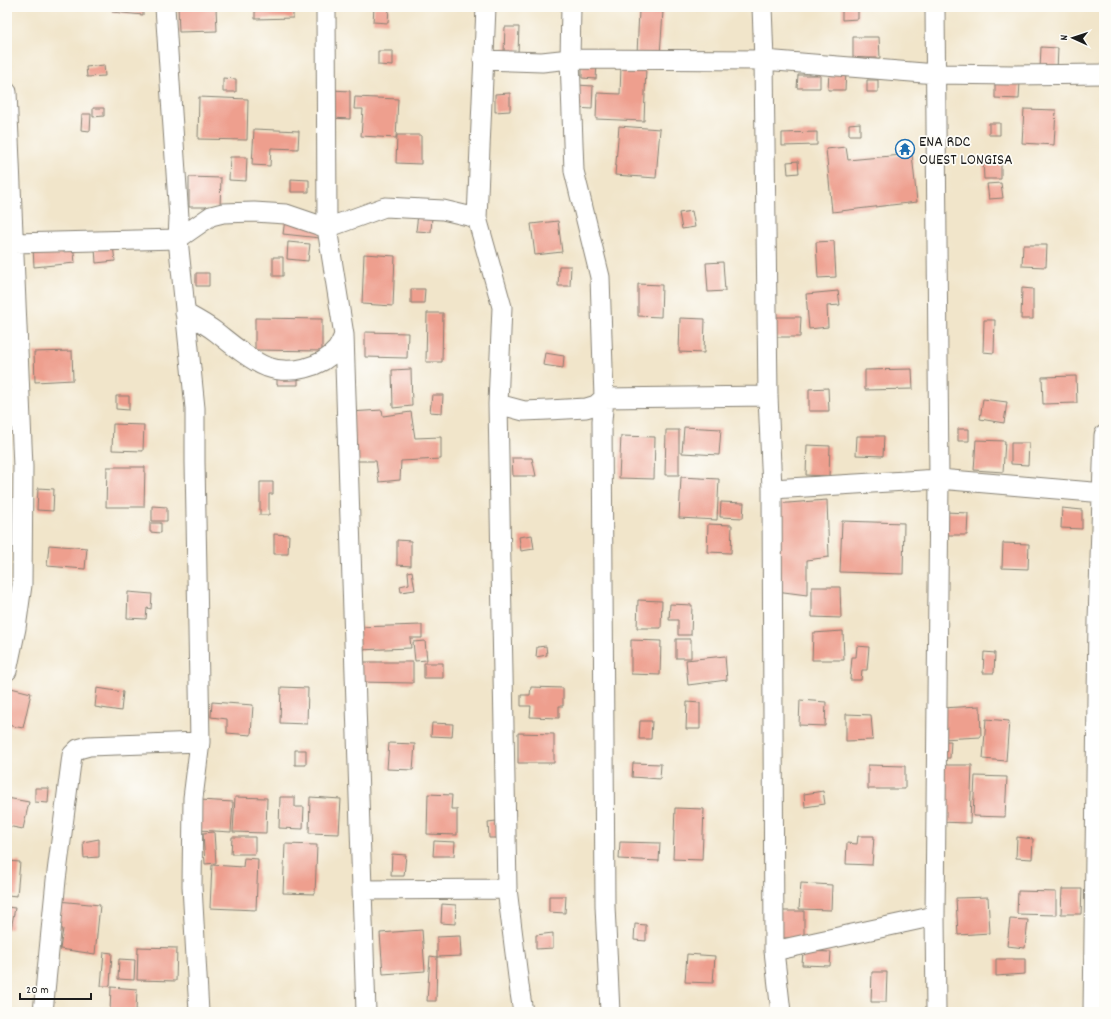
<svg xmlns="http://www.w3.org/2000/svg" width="1111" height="1019" font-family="Dekko,sans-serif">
<rect width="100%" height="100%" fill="#fdfcf7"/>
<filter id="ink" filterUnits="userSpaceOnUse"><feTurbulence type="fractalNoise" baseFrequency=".025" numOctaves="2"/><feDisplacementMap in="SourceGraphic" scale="8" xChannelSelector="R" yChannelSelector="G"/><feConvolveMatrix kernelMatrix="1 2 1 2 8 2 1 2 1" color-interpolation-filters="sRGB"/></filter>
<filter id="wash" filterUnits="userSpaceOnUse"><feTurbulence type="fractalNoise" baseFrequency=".012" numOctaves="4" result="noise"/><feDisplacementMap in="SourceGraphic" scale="16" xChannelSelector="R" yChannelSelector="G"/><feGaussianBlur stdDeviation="0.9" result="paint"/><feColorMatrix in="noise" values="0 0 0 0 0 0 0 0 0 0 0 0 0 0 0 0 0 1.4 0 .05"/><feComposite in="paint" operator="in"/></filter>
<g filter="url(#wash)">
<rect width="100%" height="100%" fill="#f1e5ca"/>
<g id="blocks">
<!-- building -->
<path fill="#ee9f8e" d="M112,7H143V15L112,12Z
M178,7H216L217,31L179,32Z
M255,7H293V18L255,19Z
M374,7H389L388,23L373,22Z
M632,7H660V10L632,8Z
M842,7H858V19L842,20Z
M639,10L663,11L660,55L637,54Z
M505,27H519L518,53L504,52Z
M853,37H879L880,58H853Z
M1041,47L1058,48L1057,70L1040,69Z
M378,51H393V66L378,65Z
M582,63H597L596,79L582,78Z
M104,65L105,76L87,77L86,67Z
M621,66L646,67L644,121L596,119L597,93L620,94Z
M829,70L846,71L845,90H828Z
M798,75H820V88H797Z
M223,78L236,79V92H223Z
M867,80H878V92H867Z
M995,81L1020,82L1019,99L995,98Z
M577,85L593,86L592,109L577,108Z
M332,90L350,91V119L332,118Z
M510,93V111L495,112V94Z
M199,97L248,99L247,140L198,139Z
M355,97L398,99L396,138L361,136L363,109H354Z
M93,108H104V116L93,117Z
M1024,109L1056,110L1054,145L1022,143Z
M82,114H91L90,131L81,130Z
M860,123V135H849V124Z
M989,123H1000V135H989Z
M619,126L660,129L656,178L615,175Z
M254,129L299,131L298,149L271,148L270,166L252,165Z
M817,132V145L782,146V133Z
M397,135H421V164L396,163Z
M846,147L848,160L912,154L917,202L832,212L826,149Z
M230,157H247L246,181L229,180Z
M1001,159V179H984L983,160Z
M798,161L799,173L788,174L787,162Z
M189,177L221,178L220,207H189Z
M291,179L309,180V192H291Z
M1001,183L1003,198L989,199L987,184Z
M692,211L695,227L682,229L679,213Z
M418,214L432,216L431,232L416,231Z
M285,219L322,221L320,238L283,234Z
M558,221L562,252L535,255L531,224Z
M834,241L836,277L818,278L816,242Z
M288,242L310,244L308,261L287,259Z
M73,243L75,263L34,267L33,247Z
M1023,245H1047L1046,267L1022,266Z
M113,246L115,261L96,263L95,248Z
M364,254L395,256L393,306L362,304Z
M273,257H283V276H273Z
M723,262L725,291L708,292L706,263Z
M559,266H571L570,286H558Z
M196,273H209V286H196Z
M638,284L662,285L661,317L638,316Z
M1022,288L1033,289V319H1021Z
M411,289H425L424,303H411Z
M838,291L840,305L827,306L828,327L809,329L806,294Z
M427,313H443L442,362H426Z
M772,317H801L800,337H771Z
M255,318L322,319V351L255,350Z
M680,318L705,319L704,353L679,352Z
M984,320H995L994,353L983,352Z
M365,332L408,333L407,358L365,357Z
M72,351L73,380L35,382L34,352Z
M545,353L564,356L563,368L543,365Z
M411,369L412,406L393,408L392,370Z
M912,369L913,389L865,390V370Z
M277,374H298V385H277Z
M1076,376L1077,403L1043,404L1042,377Z
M828,388L829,411H809V389Z
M432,395H443L442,413L430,412Z
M116,396H129V410L116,409Z
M983,399L1007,402L1004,423L980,419Z
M382,410L383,416L411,412L415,438L441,437V459L401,461L400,480L379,482L376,461H352L350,412Z
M113,424L144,425L143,451L112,450Z
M684,427L721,429L719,455L682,453Z
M958,429H969V441H958Z
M666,430H679V475H665Z
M621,436L655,437L654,479L619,478Z
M857,436H884L883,456L856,455Z
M976,440L1005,441L1003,472L974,470Z
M1011,443H1029L1028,465L1011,464Z
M807,445L830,446L829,476L806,475Z
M512,458H532L536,476H513Z
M107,467H145L144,507H106Z
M681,477L719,479L717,520L679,518Z
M260,482H273V494H269V515H260Z
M38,488L54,489L53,511L37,510Z
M827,500L829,557L807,560V595L776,591L775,504Z
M721,502L744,503L743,518L720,517Z
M152,506L167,507V521H152Z
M1062,508L1082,510V529L1061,528Z
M945,512L968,513L967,535H944Z
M842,521L904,523L903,574L840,572Z
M150,523H161V533L150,532Z
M708,524L732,525L731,553L707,552Z
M274,534L289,535L288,554H274Z
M532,535L534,549L521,551L519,537Z
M397,540L411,541V566L397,565Z
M1003,543L1029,544L1028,569L1002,568Z
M49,545L87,548L85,569L47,566Z
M412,571L415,590L401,592L400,586L409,584L408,572Z
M812,587H840L841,618L812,617Z
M128,592L152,594L151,609L147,608L146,619L127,618Z
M638,600L662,601L661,628H637Z
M670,604L692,605L691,635H678V620H669Z
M422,625V638H410L411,648L357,650V627Z
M843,631L844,660H812L813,633Z
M676,639H691V658H676Z
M631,640L661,641L660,675L631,674Z
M425,641L427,660L415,661L413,642Z
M546,646L547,655L536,657L537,647Z
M857,646L869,647L867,670H862L861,680H850L852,657H856Z
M984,652L995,653L994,673H983Z
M725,656L727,680L688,685L686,660Z
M359,662H413V683L359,682Z
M424,663H443V678H424Z
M281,687L308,688L307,724L280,723Z
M531,687L563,688V706H559V718L530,717L531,706H521V695H530Z
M11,688L31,693L23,728L7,725V706Z
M97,688L123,692L121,711L95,707Z
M800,700L826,702L825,726L799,725Z
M212,702L253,705L251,735L227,733V719L211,717Z
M687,702L700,703V729H686Z
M980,706L981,737L942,739L941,708Z
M846,714L871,715L873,740L846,741Z
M986,719L1009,721L1006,761L983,759Z
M640,721H652L651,739H639Z
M432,723L453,724L452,737L431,736Z
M518,733L554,734V763H518Z
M940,741H951L950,758H939Z
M389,743L415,744L413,770L387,769Z
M295,750H306V765H295Z
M633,763L661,764L660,779L632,777Z
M868,765L905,766V789H868Z
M940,765H972L970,823L938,822Z
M975,776L1007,777L1005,817L973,816Z
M35,788H49L48,803L35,802Z
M823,791L825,804L805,807L804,794Z
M428,794L452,795L451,809H457V835L427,834Z
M235,797L267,798L266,833L233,832Z
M280,797H295V807H304L303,829L279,828Z
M310,797L341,799L339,834L309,833Z
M7,798L29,802L23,829L7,826Z
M200,800L233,802L231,832L198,830Z
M675,808L704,809L702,860L673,859Z
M496,821L497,838H489L488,822Z
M214,832L216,863L205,864L203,833Z
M858,836H874L872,865L846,864L847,843L857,844Z
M232,837H255V854H231Z
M1017,837L1033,839L1032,859L1016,858Z
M99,839V857L84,858L83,842Z
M434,841L455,842L454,856H433Z
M620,842L660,843L659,861L619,859Z
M285,844L317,845L315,894L283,893Z
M392,854L406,855L404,876H391Z
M244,858L258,859L256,910L210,908L212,865L243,867Z
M7,861L20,862L17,896L7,895Z
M801,883L832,885L831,910L799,909Z
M1062,889H1082L1081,914H1061Z
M1018,891L1056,892V915L1017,914Z
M549,896H566L565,913L549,912Z
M988,897L990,933L958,935L956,898Z
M58,901L100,905L95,954L60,949L63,929L55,928Z
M442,904L456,905L455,924L441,923Z
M7,907L15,908L11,929H7Z
M778,911H804V938H777Z
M1010,919L1028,920L1025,948L1007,946Z
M635,924L646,925V941L634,940Z
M422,930L425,971L383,974L380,933Z
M553,933V948L536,949V935Z
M460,936L461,956L437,957V937Z
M138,947L177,948L176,981L137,980Z
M803,951L831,952L830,966L802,965Z
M104,952L112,953L110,986H101Z
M687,954L715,956L713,983L685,982Z
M430,956L437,957L436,1001H427Z
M119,959L135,960L134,980L118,979Z
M996,959H1025V974L996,976Z
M872,972H887L886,1002H871Z
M111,987L137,989L136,1012H110Z"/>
</g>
</g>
<g filter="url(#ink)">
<use href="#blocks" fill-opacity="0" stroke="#868073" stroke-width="1"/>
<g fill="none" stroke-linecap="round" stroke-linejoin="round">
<defs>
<path id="minor" d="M165,7L179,218L178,239L195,408V462L200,742L193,798L192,886L199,1012
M326,7L327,228L344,335L366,1012
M486,7L477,218L502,307L498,404L507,889L520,993L523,1012
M571,7L570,59L574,171L600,277L604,398L602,421L605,906L610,1012
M762,7L764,60L768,396L772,489L774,951L781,1012
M935,7L939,479L935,916L936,1012
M483,60L542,62L570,59L764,60L936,74L1013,75L1104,74
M7,92L23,467L22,585L16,628L7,671
M14,243L178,239L211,216L223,213L254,212L286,214L327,228L385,207L443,210L477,218
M185,313C196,319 207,325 216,332C230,343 251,361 267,367C290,375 321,368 337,349C340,345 342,340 344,335
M498,404L524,411L548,410L586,408L596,405L604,398L768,396
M772,489L939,479L1104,493
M362,890L507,889
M774,951L935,916
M43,1012L56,880L72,755L78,749L89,746L200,742
M1093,1012L1098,620L1104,435"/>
</defs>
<!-- minor casing -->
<use href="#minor" stroke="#868073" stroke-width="21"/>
<!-- minor -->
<use href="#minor" stroke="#fff" stroke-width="19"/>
</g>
</g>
<!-- icons -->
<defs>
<symbol id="temple-ring" viewBox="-11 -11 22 22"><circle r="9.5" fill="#fdfcf7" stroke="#1f6fb2" stroke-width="1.5"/><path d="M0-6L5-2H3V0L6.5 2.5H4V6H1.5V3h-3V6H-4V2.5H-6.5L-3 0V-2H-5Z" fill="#1f6fb2"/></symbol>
</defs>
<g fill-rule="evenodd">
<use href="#temple-ring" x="894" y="138" width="22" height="22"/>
</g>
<g text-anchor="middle" stroke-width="3.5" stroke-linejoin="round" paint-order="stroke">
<!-- poi labels -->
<g font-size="16" fill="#1c1c1c" stroke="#fdfcf7" text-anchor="start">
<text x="919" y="146">ENA RDC<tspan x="919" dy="18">OUEST LONGISA</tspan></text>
</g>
</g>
<!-- margin -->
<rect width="1111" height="1019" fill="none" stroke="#fdfcf7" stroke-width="24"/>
<!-- north arrow -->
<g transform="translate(1073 38) rotate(273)" stroke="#fdfcf7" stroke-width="3" paint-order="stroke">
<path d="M0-3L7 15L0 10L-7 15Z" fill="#1c1c1c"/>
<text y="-6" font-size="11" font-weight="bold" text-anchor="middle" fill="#1c1c1c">N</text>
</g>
<!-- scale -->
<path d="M20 993v6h71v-6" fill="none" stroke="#1c1c1c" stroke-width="2"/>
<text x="26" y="993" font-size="12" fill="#1c1c1c" stroke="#fdfcf7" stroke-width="3" paint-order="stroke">20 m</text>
</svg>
